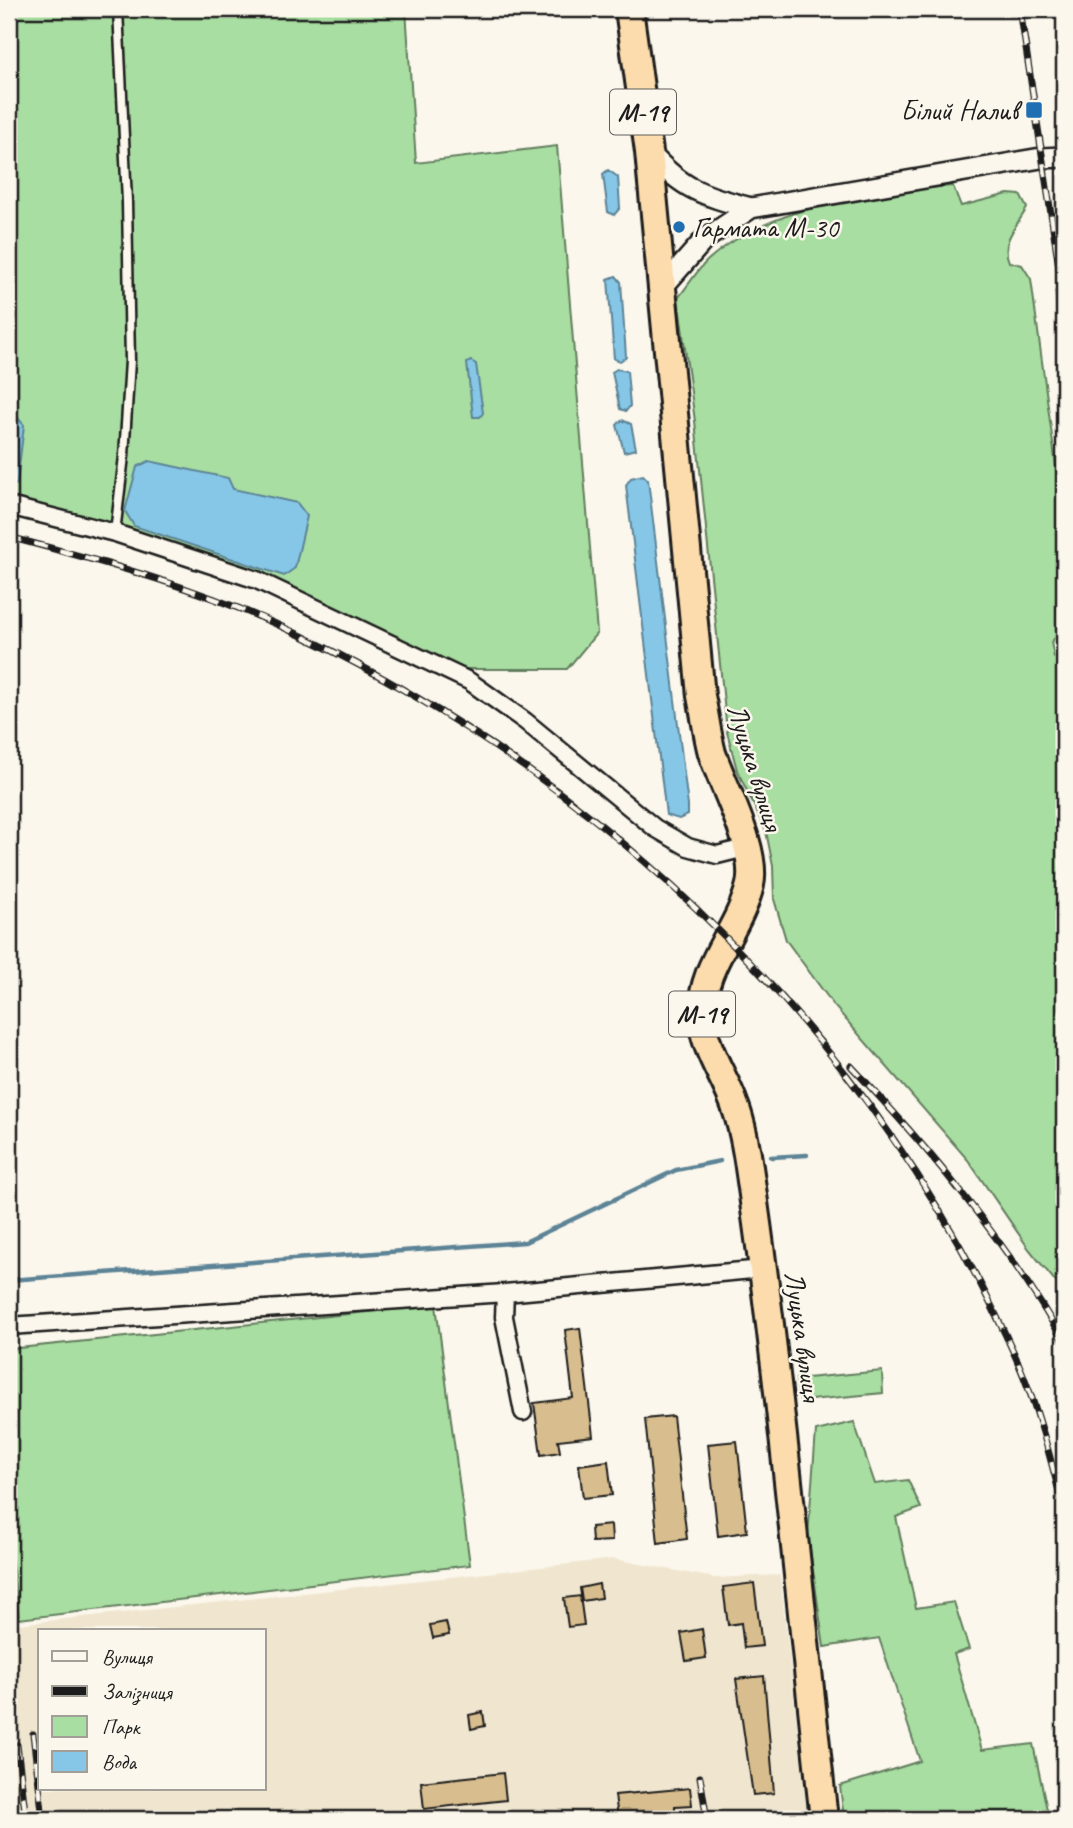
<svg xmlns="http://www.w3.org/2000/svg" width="1073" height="1828" font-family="Caveat,sans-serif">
<rect width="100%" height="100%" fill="#fbf7ec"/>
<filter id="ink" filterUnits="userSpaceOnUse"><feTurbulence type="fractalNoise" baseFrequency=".0143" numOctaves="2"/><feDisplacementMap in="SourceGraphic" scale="14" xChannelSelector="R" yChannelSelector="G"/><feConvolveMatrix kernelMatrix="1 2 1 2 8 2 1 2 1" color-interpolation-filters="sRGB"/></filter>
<g filter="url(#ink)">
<!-- built -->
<path fill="#f0e6d0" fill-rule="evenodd" d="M614,1559L715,1578L780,1575L808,1819H9V1625ZM40,1630H264V1788H40Z"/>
<!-- green -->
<path fill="#a8dea1" stroke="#627d5e" stroke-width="2" d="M9,9H406L416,163L557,146L597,633L567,669H463L282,585L9,504Z
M953,186L961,206L1008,194L1020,195L1027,208C1017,226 1000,241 1009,262L1022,265L1031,279L1064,526V596L1057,607L1060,633L1051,642L1054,657L1064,660V1292L1029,1249L968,1160L835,1007L786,940L774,899L773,866L766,831L737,770L727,732L695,421L678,298C688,286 697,270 708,260C768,206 876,191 953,186Z
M436,1305L470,1565L19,1619L9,1538V1349Z
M882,1371L883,1393L800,1401L796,1379Z
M854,1422L875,1484L908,1480L921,1508L896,1517L916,1608L954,1602L969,1649L954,1654L982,1750L1033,1744L1049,1819H844L840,1786L920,1761L879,1638L824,1647L808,1536L816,1431Z"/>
<!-- water -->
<path fill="#86c7e7" stroke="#5c8396" stroke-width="2" d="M608,170L618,177L620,208L614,215L608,212L603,174Z
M616,276L621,282L626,357L620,361L614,359L608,279Z
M471,361L476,364L483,413L480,417H473L467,363Z
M617,369L627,371L630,406L626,411L620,409L612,372Z
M9,416L17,417L24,425L17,484L9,488Z
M622,420L631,424L636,449L624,452L617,425Z
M149,461L228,478L233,489L297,503L307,516L295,568L284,576L134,526L125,511L137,467Z
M643,475L648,480L688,806V815L679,819L666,815L626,485L631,478Z"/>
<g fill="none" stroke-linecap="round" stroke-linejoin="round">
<!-- stream -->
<path stroke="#5c8396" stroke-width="4.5" d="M771,1157L807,1155
M9,1280L525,1242L676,1170L720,1161"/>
</g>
<!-- building -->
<path fill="#d8be8e" stroke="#1c1c1c" stroke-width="2" d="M580,1328L593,1436L558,1440L560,1452L541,1455L534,1403L573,1398L565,1330Z
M673,1416L687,1539L658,1543L645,1419Z
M737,1441L747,1532L718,1536L708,1444Z
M608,1461L612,1495L583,1498L579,1465Z
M611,1525L612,1541L592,1542L591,1527Z
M754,1583L762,1646L744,1648L741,1623L728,1625L723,1587Z
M599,1584L601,1598L582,1601L580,1588Z
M580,1596L584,1625L568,1627L564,1598Z
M446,1622L449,1635L433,1638L430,1625Z
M702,1629L706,1658L686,1661L681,1633Z
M764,1676L774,1793L753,1795L736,1679Z
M483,1712L485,1726L471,1729L469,1715Z
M503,1773L506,1800L424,1809L421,1782Z
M690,1788L692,1805L675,1806V1812L618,1818L615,1795Z"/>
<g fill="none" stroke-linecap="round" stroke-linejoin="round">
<defs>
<path id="service" d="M115,533L124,456L130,361L127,202L118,9"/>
<path id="minor" d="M9,506L115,533L257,580L469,681L525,721L655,828L688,847L717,855L749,847
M505,1293L504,1317L523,1412
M9,1326L505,1293L763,1269"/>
<path id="tertiary" d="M649,152C683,190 702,195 751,208
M661,289L705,239L751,208L1041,158L1064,157"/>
<path id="trunk" d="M629,9L649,152L701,696C705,715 707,735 712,753C724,789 758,850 750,885C739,931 701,965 702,1014C702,1047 725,1076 735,1106C743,1127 747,1152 750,1174C781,1388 800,1604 824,1819"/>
</defs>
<!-- service casing -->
<use href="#service" stroke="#1c1c1c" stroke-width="13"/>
<!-- minor casing -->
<use href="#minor" stroke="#1c1c1c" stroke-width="21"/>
<!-- tertiary casing -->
<use href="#tertiary" stroke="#1c1c1c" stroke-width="24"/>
<!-- trunk casing -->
<use href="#trunk" stroke="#1c1c1c" stroke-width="32"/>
<!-- service -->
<use href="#service" stroke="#fbf7ec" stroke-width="8"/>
<!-- minor -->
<use href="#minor" stroke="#fbf7ec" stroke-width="16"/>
<!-- tertiary -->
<use href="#tertiary" stroke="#fbf7ec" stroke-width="19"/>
<!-- trunk -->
<use href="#trunk" stroke="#fcdcac" stroke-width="26"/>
<defs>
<path id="rail" d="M1020,9L1064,300
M1058,292L1064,365
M9,537C109,563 209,591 302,636C614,787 876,1042 1017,1360C1038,1408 1051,1460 1064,1511
M851,1066C930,1150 1006,1241 1064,1342
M33,1734L43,1819
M17,1745L26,1819
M700,1777L707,1819"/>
</defs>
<!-- rail casing -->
<use href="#rail" stroke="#1c1c1c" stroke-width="7"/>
<!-- rail -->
<use href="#rail" stroke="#fbf7ec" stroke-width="4.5" stroke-dasharray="13" stroke-linecap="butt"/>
</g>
</g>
<!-- markers -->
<g fill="#1f6fb2" stroke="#fbf7ec" stroke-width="2.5">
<rect x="1025" y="101" width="18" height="18" rx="3.5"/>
<circle cx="679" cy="227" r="7"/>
</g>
<g text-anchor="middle" stroke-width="5" stroke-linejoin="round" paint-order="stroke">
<!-- shield labels -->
<g fill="#fbf7ec" stroke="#5f5e5a" stroke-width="2">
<rect x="610" y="89.5" width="66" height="45" rx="5"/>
<rect x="669" y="991.5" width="66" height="45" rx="5"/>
</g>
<g font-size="26" font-weight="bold" fill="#1c1c1c">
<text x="643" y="121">М-19</text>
<text x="702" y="1023">М-19</text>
</g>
<!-- poi labels -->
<g font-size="28" fill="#1c1c1c" stroke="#fbf7ec" text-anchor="end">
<text x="1018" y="120">Білий Налив</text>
<text x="693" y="237" text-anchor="start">Гармата М-30</text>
</g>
<!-- street labels -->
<g font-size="28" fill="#1c1c1c" stroke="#fbf7ec">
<text transform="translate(756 767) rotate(73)" y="10">Луцька вулиця</text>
<text transform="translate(804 1336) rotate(82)" y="10">Луцька вулиця</text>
</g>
</g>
<!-- margin -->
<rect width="1073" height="1828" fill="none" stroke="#fbf7ec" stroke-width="35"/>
<rect x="18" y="18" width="1038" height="1793" fill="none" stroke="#1c1c1c" stroke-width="2.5" filter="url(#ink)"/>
<!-- legend -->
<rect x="38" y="1629" width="228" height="161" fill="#fbf7ec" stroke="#a29f99" stroke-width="2"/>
<rect x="52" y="1651" width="35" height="10" fill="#fbf7ec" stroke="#a29f99" stroke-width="2"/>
<text x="102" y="1664" font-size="21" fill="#1c1c1c">Вулиця</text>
<rect x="52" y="1686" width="35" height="10" fill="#1c1c1c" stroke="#a29f99" stroke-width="2"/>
<text x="102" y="1699" font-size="21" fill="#1c1c1c">Залізниця</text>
<rect x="52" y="1716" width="35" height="21" fill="#a8dea1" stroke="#a29f99" stroke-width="2"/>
<text x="102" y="1734" font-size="21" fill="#1c1c1c">Парк</text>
<rect x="52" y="1751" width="35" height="21" fill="#86c7e7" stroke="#a29f99" stroke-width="2"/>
<text x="102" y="1769" font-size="21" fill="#1c1c1c">Вода</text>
</svg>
